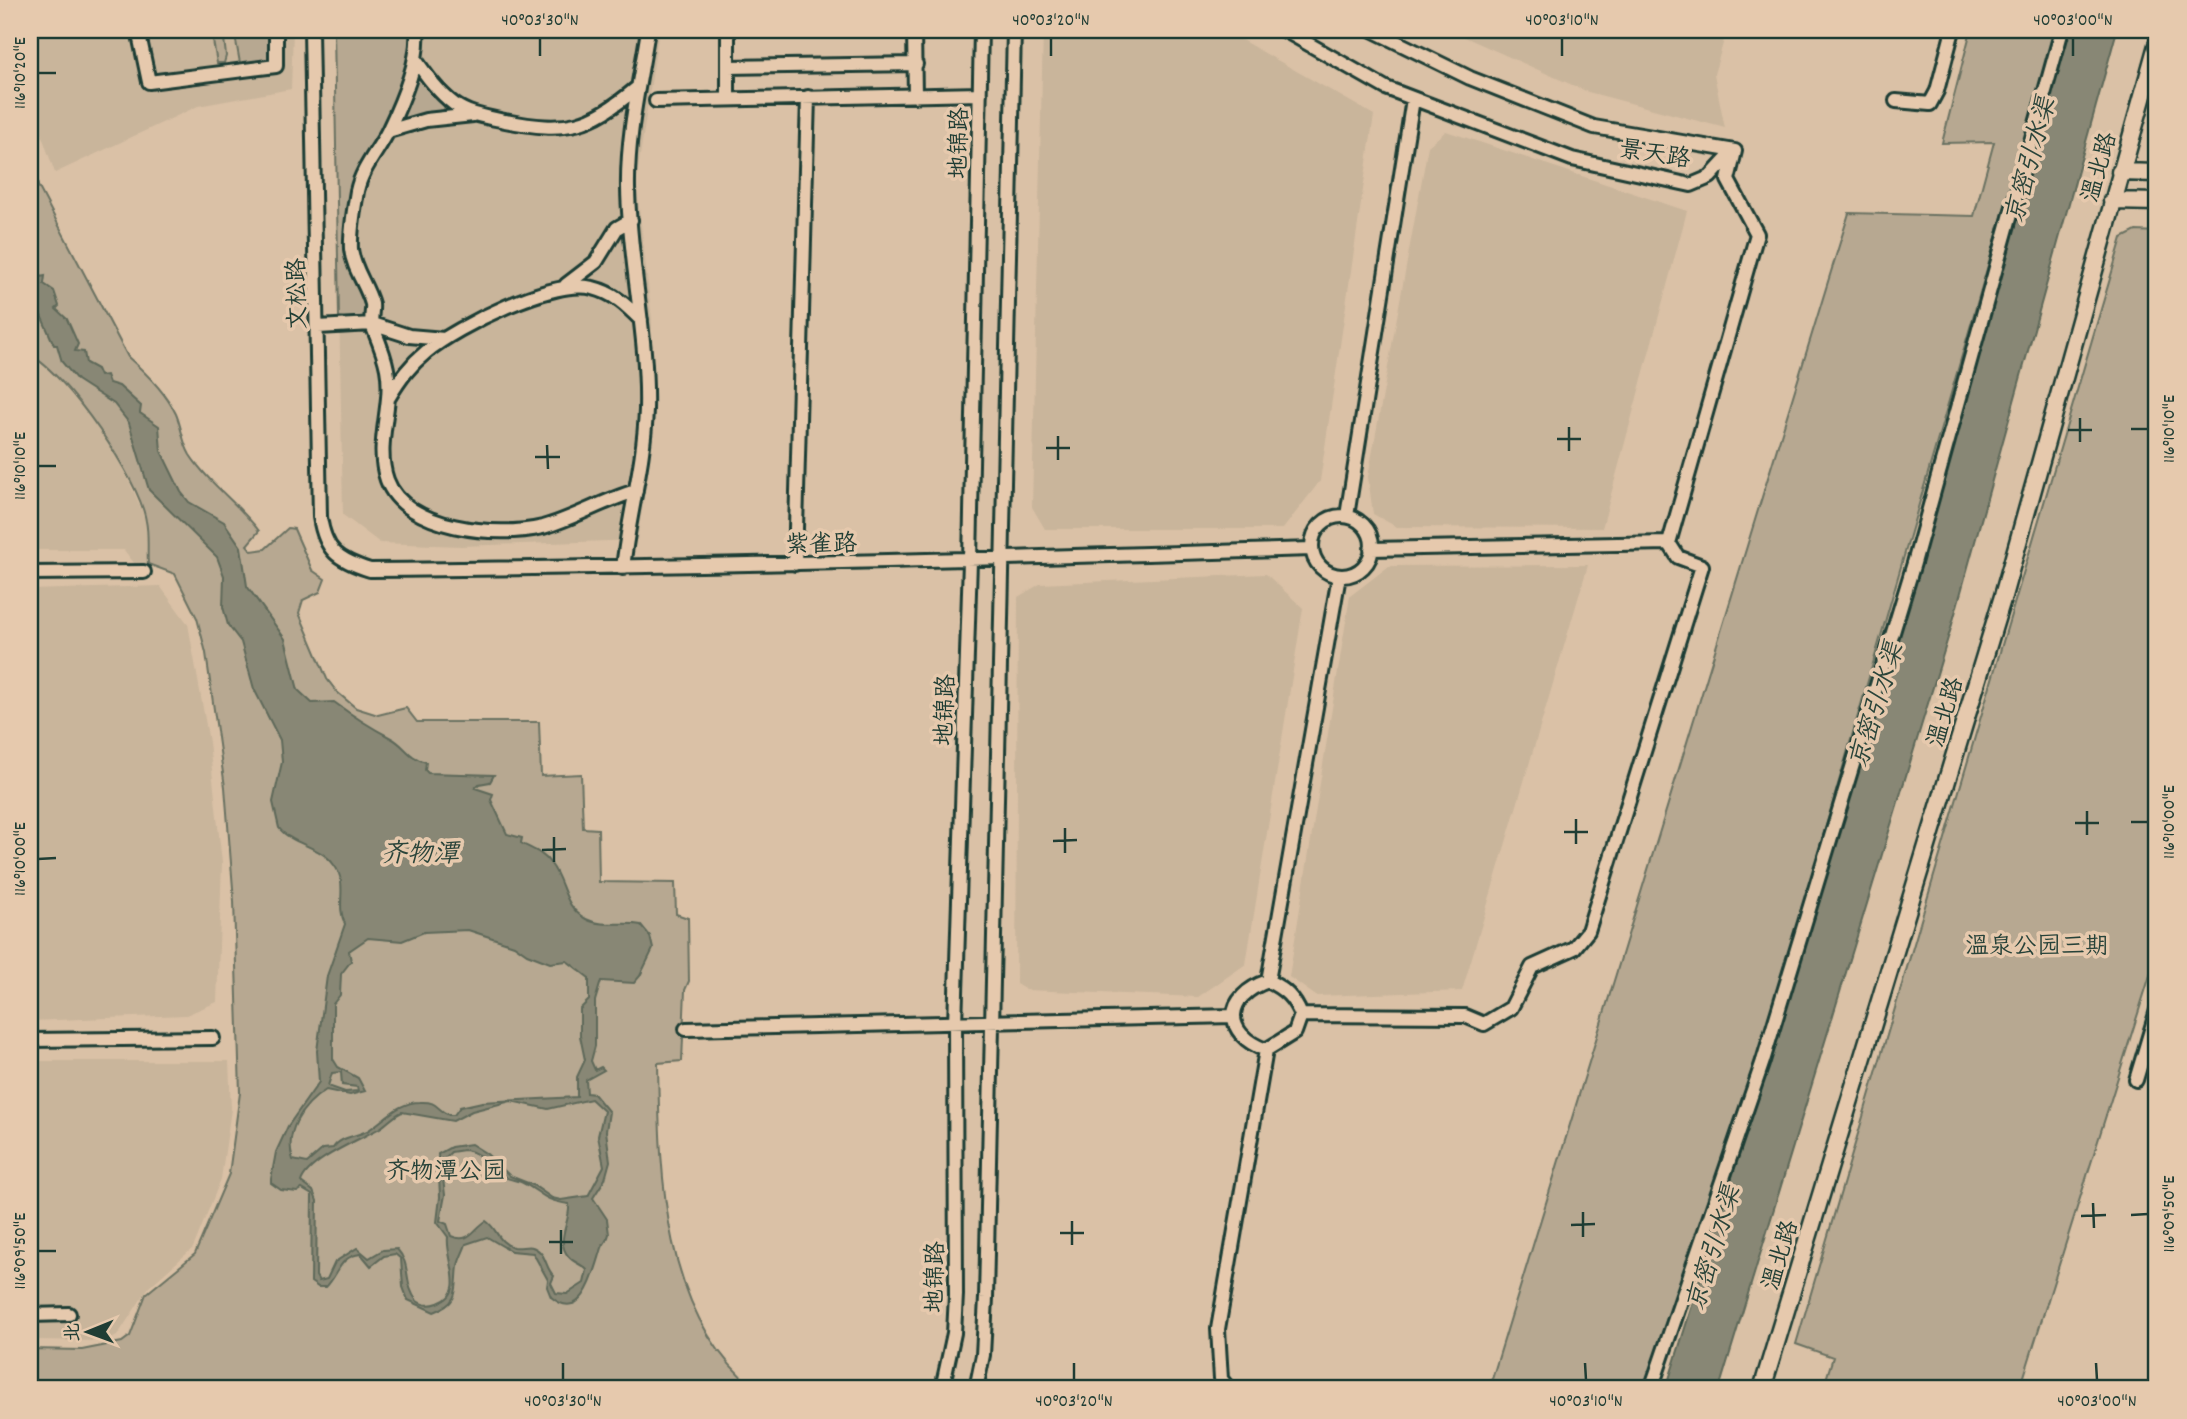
<svg xmlns="http://www.w3.org/2000/svg" width="2187" height="1419" font-family="Dekko,'LXGW WenKai TC',sans-serif">
<rect width="100%" height="100%" fill="#dac1a6"/>
<filter id="ink" filterUnits="userSpaceOnUse"><feTurbulence type="fractalNoise" baseFrequency=".0143" numOctaves="2"/><feDisplacementMap in="SourceGraphic" scale="14" xChannelSelector="R" yChannelSelector="G"/><feConvolveMatrix kernelMatrix="1 2 1 2 8 2 1 2 1" color-interpolation-filters="sRGB"/></filter>
<g filter="url(#ink)">
<!-- built -->
<path fill="#c9b59b" d="M30,30H293L291,89L198,106L55,173L30,102Z
M334,30H659L636,182L652,320L648,473L637,540L461,546L380,543L343,515Z
M1043,30H1224L1374,115L1320,481L1283,529H1045L1032,507Z
M1449,30H1727L1714,74L1725,128L1588,92Z
M1446,131L1687,211L1602,528L1397,527L1373,514L1368,477L1428,146Z
M30,355L43,362L91,417L123,468L146,519L148,564L134,563L124,550H30Z
M1588,565L1462,991L1316,996L1289,977L1350,596L1389,566Z
M1266,574L1303,608L1246,964L1198,997L1026,990L1016,984L1018,597L1040,584Z
M160,586L188,624L209,742L222,863L217,1002L186,1015L30,1021V590Z
M30,1061H229L231,1109L221,1179L193,1248L149,1287L117,1336L107,1341L30,1340Z"/>
<!-- green -->
<path fill="#b7a891" stroke="#6b7262" stroke-width="2" d="M211,30H223L226,56L224,63H217Z
M234,30H270L271,60L246,66L240,63Z
M334,30H413L408,65L385,124L364,157L351,187L346,253L366,310L365,316L348,319L339,317Z
M1971,30H2056L1746,1103L1643,1389H1489L1849,213L1974,216L1994,142L1942,143Z
M420,75L445,101L444,111L402,121L417,76Z
M30,139L38,186L128,357C145,372 166,393 176,414C182,428 182,442 190,455C209,484 238,503 259,531L247,545L252,551L265,549L288,528L294,529L312,570L325,579L320,592L303,600L299,613L327,679L337,692L356,708L378,715L406,708L417,722H539L541,776L581,774L583,828L598,829L599,882L675,883L676,914L688,918L689,981L685,990L682,1061L658,1063C660,1173 661,1313 755,1389H30V1349L82,1350L122,1342L130,1336L146,1294L195,1254L229,1174L240,1093L234,901L225,787L206,653L197,618L175,574L148,564C147,550 149,534 146,521C140,480 66,373 30,355Z
M2136,231L2157,232V953L2020,1389H1823L1833,1357L1796,1344L2122,238Z"/>
<!-- water -->
<path fill="#888774" stroke="#5e695a" stroke-width="2" fill-rule="evenodd" d="M2066,30H2117L1951,628L1719,1389H1666L1775,1039Z
M30,275L35,278L45,276L44,284L54,291L59,306L56,309L67,319L78,344L75,351L84,352L86,363L97,369L100,376L106,375L109,383L119,386L141,406L140,413L159,426L161,451L181,492L189,502L224,522L241,547L247,586L285,639L298,690L312,703L334,702C353,716 370,727 391,738C405,745 408,758 426,762L425,770L428,773L494,775L490,782L479,784L475,788L493,794L491,800L507,834L522,838L521,843C531,849 543,852 551,864C565,882 563,907 586,919C603,928 623,921 641,925L650,936L653,949L640,976L634,983L601,981L595,1001V1046L591,1061L595,1070L601,1067L604,1070L586,1080L587,1093L594,1094L609,1112L606,1131L610,1161L605,1179L593,1198L607,1219L609,1234C608,1240 604,1242 602,1248C595,1269 584,1325 551,1297L547,1287L548,1280L533,1253L511,1251L487,1237L466,1244C464,1251 459,1259 458,1266C455,1289 461,1302 434,1312L408,1300L403,1287L401,1259L395,1254L384,1256L371,1266L361,1254C339,1256 339,1274 326,1287H318L311,1282L312,1195L302,1189L297,1192L281,1190L271,1183V1179L276,1152L288,1126L319,1082L317,1051L327,976L345,924C335,904 349,884 334,865C321,846 292,845 279,828L273,802L282,762L280,740L254,689L241,642L228,625L223,607L224,576L217,557L149,490L129,423L114,404L77,380L62,362L57,345H54L40,313L30,304ZM468,930L514,945L527,954L550,963L567,961L589,978V1000L580,1009V1036L585,1060L577,1077V1097L482,1102L460,1107L454,1115H449C435,1109 439,1101 420,1102C398,1102 385,1120 367,1131C355,1137 341,1136 333,1148L323,1149L307,1163L293,1160C284,1132 302,1105 326,1090L350,1095L365,1091L358,1078L338,1067L333,1059V1004L340,995L341,974L351,961L349,951L368,938L402,941L424,932ZM341,1072L342,1085L357,1087L358,1091L345,1092L328,1086L332,1073ZM591,1099L604,1111L598,1136L604,1166L588,1196L561,1200L552,1198L533,1185L510,1176L487,1154L471,1144L451,1147L438,1154L440,1197L437,1222L448,1237C445,1259 468,1293 438,1303C430,1306 424,1306 417,1301C403,1284 412,1265 397,1249L383,1250L369,1258L357,1248L335,1262L327,1279L319,1281L316,1276L317,1201L313,1191L301,1182C308,1160 359,1140 380,1128C388,1123 393,1116 402,1112L453,1121L472,1111L511,1101L548,1109ZM464,1150C481,1151 491,1169 505,1177C510,1180 516,1180 521,1182C543,1192 540,1200 569,1204C571,1222 554,1241 569,1257C574,1263 582,1264 587,1270L584,1283L567,1294L556,1293L551,1283L554,1276C546,1269 547,1259 540,1252C531,1242 523,1249 513,1247C497,1242 498,1229 486,1221C473,1229 470,1244 451,1236L447,1224L440,1221L445,1195L441,1162L451,1152Z"/>
<g fill="none" stroke-linecap="round" stroke-linejoin="round">
<defs>
<path id="minor" d="M138,30L149,82L276,66V30
M311,30L320,517C325,551 338,560 370,570C684,567 998,559 1312,549
M417,30C420,61 402,102 388,131C378,151 362,168 357,191C354,210 350,231 351,249C353,269 367,285 372,304C373,310 370,318 372,325C378,340 384,353 387,369C394,405 374,443 387,480C405,530 498,538 543,527C575,518 604,500 636,491
M728,30V99
M914,30L915,96
M1284,30L1386,88L1572,159L1691,185L1710,177L1734,151
M1372,30L1470,78L1594,127L1735,151
M415,59C426,75 438,92 454,104C469,115 487,117 505,121C567,133 589,128 638,87
M728,67L916,64
M656,101L980,94
M1896,101L1930,104L1937,91L1953,30
M388,131L426,120L473,115
M566,285L596,262L617,228L631,220
M318,327L372,324L409,336L444,339
M389,397C400,379 410,365 426,352C458,326 553,278 593,288C614,293 627,306 641,320
M1347,516L1413,99
M1312 546a30 30 0 1 1 60 0a30 30 0 1 1-60 0Z
M1371,549L1669,543
M795,564L808,97
M623,568C629,514 644,464 646,410C648,335 629,262 628,188C627,134 640,82 648,30
M30,573L144,572
M1268,981L1339,576
M1268,981C1285,989 1294,998 1301,1015L1295,1032L1266,1050C1222,1034 1224,996 1268,981Z
M1301,1015L1465,1016L1484,1024L1511,1008L1532,967L1574,948L1588,931L1702,566L1678,557L1669,543L1757,234L1728,180L1735,151
M686,1029L1233,1016
M30,1040L213,1038
M2136,1080L2157,1010
M30,1315L69,1314
M942,1389L954,1333L956,1295L955,1024L970,561L981,30
M976,1389L983,1355L986,1298L1014,30
M1229,1389L1221,1379L1218,1329L1266,1050
M1651,1389L1763,1061L1914,563L2062,30"/>
<path id="major" d="M2120,172L2157,173
M2112,201L2157,202
M1762,1389L2003,596L2157,45"/>
</defs>
<!-- minor casing -->
<use href="#minor" stroke="#1f3d34" stroke-width="18"/>
<!-- major casing -->
<use href="#major" stroke="#1f3d34" stroke-width="21"/>
<!-- minor -->
<use href="#minor" stroke="#e6c9ad" stroke-width="12"/>
<!-- major -->
<use href="#major" stroke="#e6c9ad" stroke-width="16"/>
</g>
</g>
<!-- ticks -->
<path fill="none" stroke="#1f3d34" stroke-width="2.5" d="M540,38V56M1051,38V56M1562,38V56M2073,38V56M38,73H56M2080,418V442M1569,427V451M2131,429H2148M2068,430H2092M1058,436V460M1557,439H1581M547,445L548,469M1046,448H1070M535,457H560M38,466H56M2087,811V835M1576,819V844M2131,822H2148M2075,823H2099M1065,828V853M1564,832H1588M554,837V862M1053,841L1077,840M542,850L566,849M38,859L56,858M2093,1203L2094,1228M1583,1212V1237M2131,1215L2148,1214M2081,1216L2106,1215M1072,1221V1245M1571,1225L1595,1224M561,1230V1254M1060,1233H1084M549,1242H573M38,1251H56M563,1363V1380M1074,1363V1380M1585,1363L1586,1380M2096,1363L2097,1380"/>
<g text-anchor="middle" stroke-width="7" stroke-linejoin="round" paint-order="stroke">
<!-- street labels -->
<g font-size="24" fill="#1f3d34" stroke="#e6c9ad">
<text transform="translate(958 143) rotate(-89)" y="8">地锦路</text>
<text transform="translate(1655 153) rotate(9)" y="8">景天路</text>
<text transform="translate(2098 167) rotate(-74)" y="8">温北路</text>
<text transform="translate(296 294) rotate(-91)" y="8">文松路</text>
<text transform="translate(821 543) rotate(-1)" y="8">紫雀路</text>
<text transform="translate(944 710) rotate(-88)" y="8">地锦路</text>
<text transform="translate(1944 712) rotate(-73)" y="8">温北路</text>
<text transform="translate(1779 1255) rotate(-73)" y="8">温北路</text>
<text transform="translate(934 1277) rotate(-89)" y="8">地锦路</text>
</g>
<!-- park labels -->
<g font-size="24" fill="#274239" stroke="#e6c9ad">
<text x="2037" y="953">温泉公园三期</text>
<text x="446" y="1178">齐物潭公园</text>
</g>
<!-- water labels -->
<g font-size="26" font-style="italic" fill="#2a443a" stroke="#e6c9ad">
<text transform="translate(2029 160) rotate(-75)" y="9">京密引水渠</text>
<text transform="translate(1875 705) rotate(-73)" y="9">京密引水渠</text>
<text x="420" y="861">齐物潭</text>
<text transform="translate(1712 1248) rotate(-73)" y="9">京密引水渠</text>
</g>
</g>
<!-- margin -->
<rect width="2187" height="1419" fill="none" stroke="#e6c9ad" stroke-width="77"/>
<!-- north arrow -->
<g transform="translate(88 1332) rotate(269)" stroke="#e6c9ad" stroke-width="5" paint-order="stroke">
<path d="M0-5L12 26L0 18L-12 26Z" fill="#1f3d34"/>
<text y="-10" font-size="19" font-weight="bold" text-anchor="middle" fill="#1f3d34">北</text>
</g>
<rect x="38" y="38" width="2110" height="1342" fill="none" stroke="#1f3d34" stroke-width="2.5"/>
<g font-size="18" text-anchor="middle" fill="#1f3d34">
<text x="540" y="25">40°03'30"N</text>
<text x="1051" y="25">40°03'20"N</text>
<text x="1562" y="25">40°03'10"N</text>
<text x="2073" y="25">40°03'00"N</text>
<text transform="translate(19 73) rotate(-90)" y="6">116°10'20"E</text>
<text transform="translate(2168 429) rotate(-90)" y="6">116°10'10"E</text>
<text transform="translate(19 466) rotate(-90)" y="6">116°10'10"E</text>
<text transform="translate(2168 822) rotate(-90)" y="6">116°10'00"E</text>
<text transform="translate(19 859) rotate(-90)" y="6">116°10'00"E</text>
<text transform="translate(2168 1214) rotate(-90)" y="6">116°09'50"E</text>
<text transform="translate(19 1251) rotate(-90)" y="6">116°09'50"E</text>
<text x="563" y="1406">40°03'30"N</text>
<text x="1074" y="1406">40°03'20"N</text>
<text x="1586" y="1406">40°03'10"N</text>
<text x="2097" y="1406">40°03'00"N</text>
</g>
</svg>
